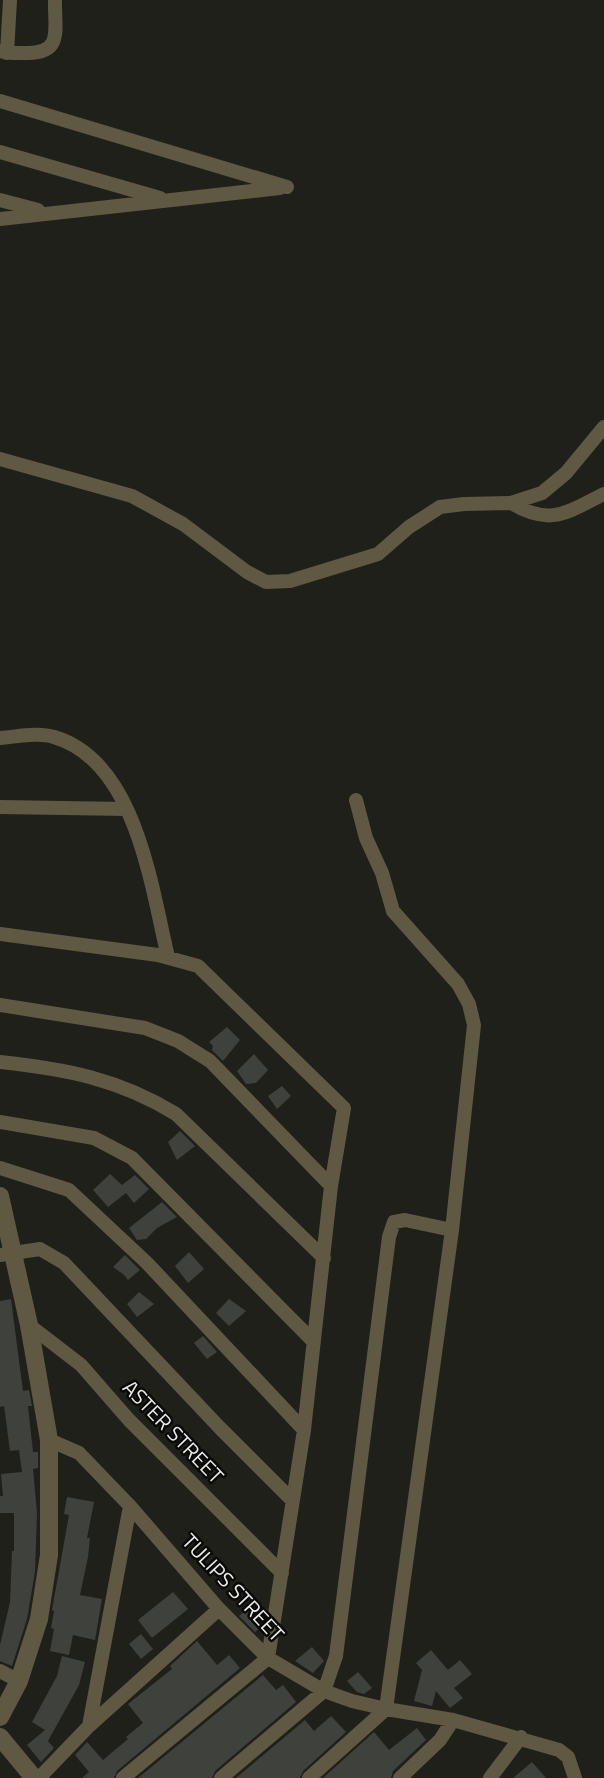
<svg xmlns="http://www.w3.org/2000/svg" width="604" height="1778" font-family="'Titillium Web',sans-serif">
<rect width="100%" height="100%" fill="#20201b"/>
<!-- building -->
<path fill="#3f413c" d="M227,1027L240,1040L223,1061L212,1050L213,1046L209,1042Z
M254,1054L268,1070L256,1083L246,1084L237,1071Z
M282,1086L291,1096L277,1109L268,1096Z
M180,1131L195,1146L177,1160L168,1142Z
M110,1174L122,1185L135,1175L149,1189L134,1203L126,1193L108,1207L93,1190Z
M162,1202L177,1217L157,1228L146,1239L137,1240L129,1228Z
M189,1252L204,1269L188,1283L175,1266Z
M125,1255L140,1270L128,1280L124,1275L113,1267Z
M139,1292L154,1304L137,1317L127,1304Z
M11,1299L23,1391L29,1390L32,1406H28L33,1452H38V1468L33,1469L37,1513L35,1572L27,1619L12,1666L0,1661V1645L10,1602L12,1551H14V1513H0V1496H3L1,1474L22,1472L19,1450L10,1451L4,1406L0,1407V1301Z
M229,1299L246,1311L229,1326L216,1313Z
M203,1336L217,1352L207,1359L194,1343Z
M67,1497L94,1502L87,1538H90L88,1557L80,1595L102,1599L95,1640L73,1635L69,1655L50,1651L54,1629L51,1628L54,1611L52,1610L69,1515L64,1514Z
M173,1592L188,1609L152,1638L138,1620Z
M252,1606L264,1620L263,1625L255,1632L239,1616Z
M141,1634L153,1649L141,1659L129,1644Z
M197,1641L217,1665L229,1655L240,1668L117,1771L114,1778H82L89,1772L75,1755L87,1742L103,1760L128,1739L126,1737L143,1723L128,1704L172,1669L170,1666Z
M312,1647L324,1661L313,1673L295,1661Z
M431,1650L448,1670L460,1660L472,1674L454,1688L463,1698L450,1708L436,1691L432,1706L414,1701L422,1670L416,1663Z
M62,1656L85,1662L79,1685L48,1741L54,1748L41,1762L27,1745L45,1730L32,1722L57,1676Z
M358,1672L372,1688L364,1694L357,1692L347,1681Z
M263,1675L276,1690L283,1685L296,1702L215,1771L212,1778H138Z
M331,1716L346,1732L303,1771L300,1778H236L305,1720L314,1731Z
M417,1728L426,1740L393,1771L391,1778H323L374,1732L389,1750Z
M532,1762L546,1778H513Z"/>
<g fill="none" stroke-linecap="round" stroke-linejoin="round">
<!-- minor -->
<path stroke="#5f5842" stroke-width="14" d="M0,51C9,54 18,53 28,53C64,53 54,28 55,0
M7,53L10,0
M0,101L287,187
M0,152L160,198
M0,200L38,210
M0,219L280,188
M0,459L132,496L183,524L247,572L266,582L290,581L378,554L409,527L440,507L464,504L511,503L542,493L566,473L604,427
M511,503C551,527 567,512 604,494
M0,738C16,737 38,732 54,737C136,761 151,886 168,957
M0,807L126,809
M0,934L158,955L198,966L344,1108L331,1186L304,1430L268,1658L123,1778
M0,1005L145,1028L178,1041L210,1061L331,1186
M0,1062C66,1069 119,1079 176,1114L324,1258
M0,1122L94,1138L132,1158L314,1342
M0,1168L69,1190L147,1263L304,1430
M0,1255L40,1249L64,1263L220,1428L292,1500
M29,1325L81,1365L129,1420L282,1573
M49,1440L79,1453L130,1506L219,1609L268,1658L324,1691L352,1701L386,1709L453,1720L559,1750L568,1757L575,1778
M0,1671L19,1681
M89,1726L130,1506
M39,1778L89,1726L219,1609
M221,1778L324,1691L336,1656L389,1237L394,1222L405,1220L452,1230
M309,1778L386,1709L452,1230L474,1025L469,1004L458,984L393,911L382,873L366,838L356,800
M400,1778L440,1740L453,1720
M490,1778L521,1737"/>
<!-- tertiary -->
<path stroke="#5f5842" stroke-width="18" d="M0,1196L29,1325L49,1440V1555L39,1619L19,1681L0,1717
M0,1737L34,1778"/>
</g>
<g text-anchor="middle" stroke-width="5" stroke-linejoin="round" paint-order="stroke">
<!-- street labels -->
<g font-size="21" fill="#eaeae7" stroke="#090a08">
<text transform="translate(173 1432) rotate(46)" y="7">ASTER STREET</text>
<text transform="translate(233 1588) rotate(47)" y="7">TULIPS STREET</text>
</g>
</g>
</svg>
